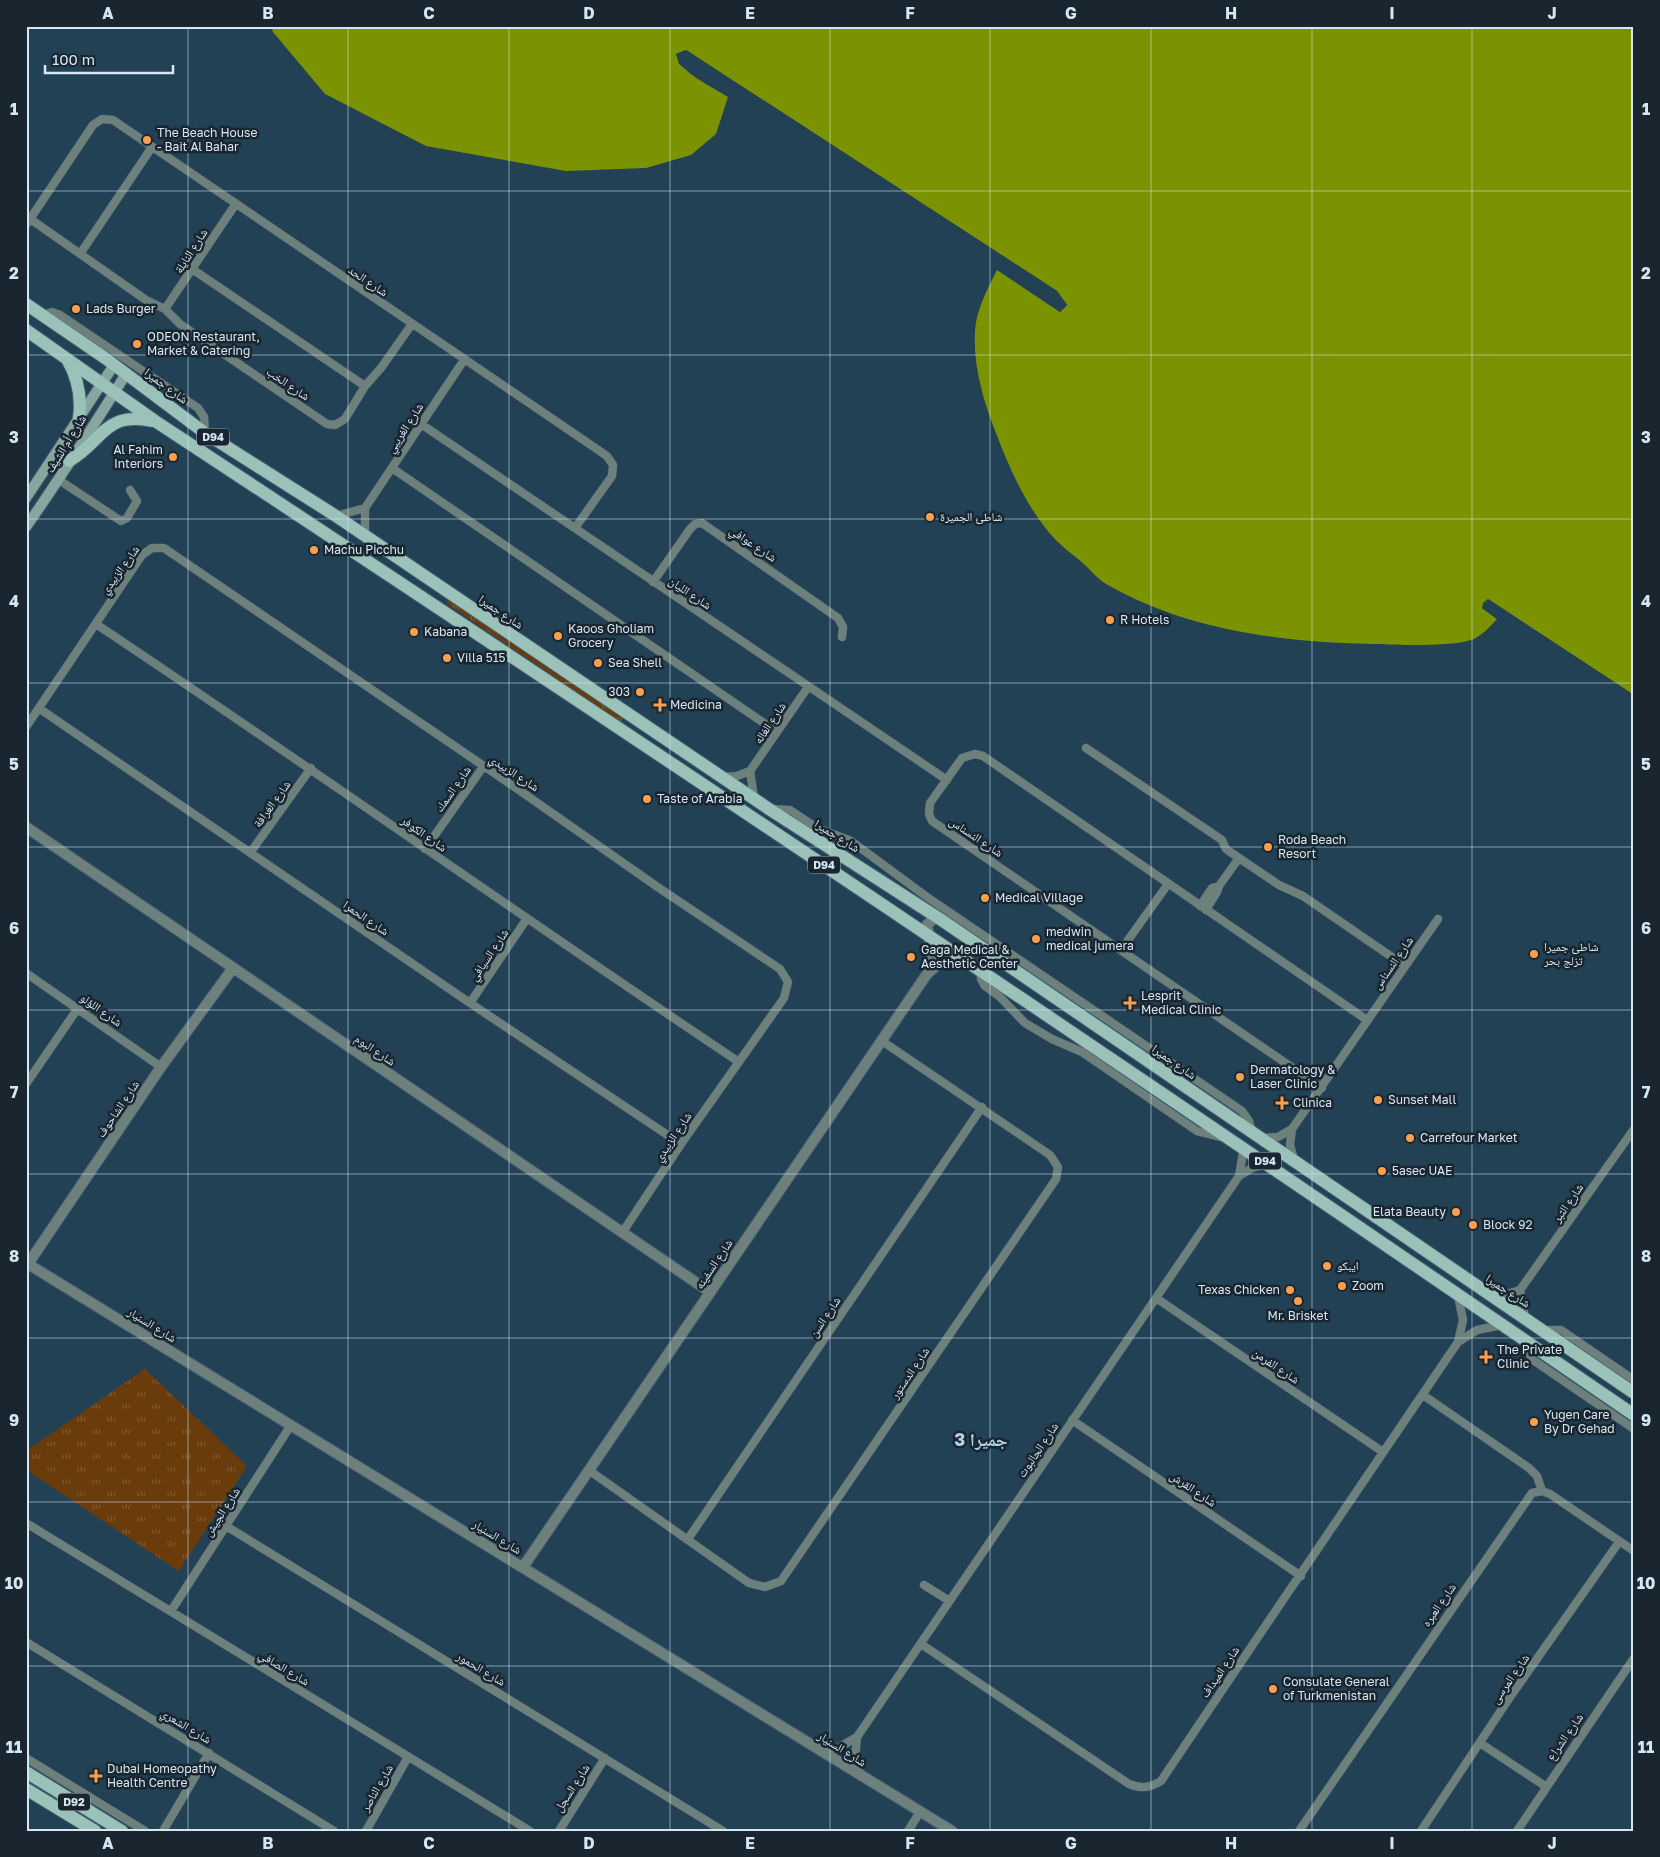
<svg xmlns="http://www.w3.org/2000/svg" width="1660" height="1857" font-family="'Golos Text','Noto Naskh Arabic',sans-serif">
<defs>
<pattern id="grass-tufts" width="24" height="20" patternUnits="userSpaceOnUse" patternTransform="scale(1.25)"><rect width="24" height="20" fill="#6b3c0b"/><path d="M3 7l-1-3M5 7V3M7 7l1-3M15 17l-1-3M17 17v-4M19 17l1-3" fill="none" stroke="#7f582f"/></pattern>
</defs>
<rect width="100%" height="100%" fill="#234155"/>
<!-- grass -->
<path fill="url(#grass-tufts)" d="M449,599L623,718L621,722L446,603Z
M145,1369L247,1466L179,1571L26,1470V1451Z"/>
<!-- water -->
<path fill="#7b9201" d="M271,26H1634V695L1488,599L1482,608L1497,619C1490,627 1483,634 1474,639C1455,647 1400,645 1377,644C1287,643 1188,631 1108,585C1100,581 1092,572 1085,565C1075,556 1062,547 1053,537C1027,508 1009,468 996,433C983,400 973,366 975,331C976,310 988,288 997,270L1060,312L1067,305L1057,291L686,50L676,54C683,75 710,85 728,97L716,134L691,155L646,168L566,171L426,146L325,94L273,32Z"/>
<!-- pier -->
<path fill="#234155" d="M686,50L1057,291L1067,305L1060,312L995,268H999L1060,309L1064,305L1055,293L685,53L679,55L681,62L693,72L729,95L730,98L691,74L679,64L676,54Z
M1488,599L1634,695V698L1488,602L1485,607L1499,618V621L1497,619L1482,608L1483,603Z"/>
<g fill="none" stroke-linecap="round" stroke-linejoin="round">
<defs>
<path id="minor" d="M26,216L146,300L165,309L180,324L327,424L335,425L345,419L365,386L381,368L412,324
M26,225L93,125L102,119L113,120L607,456L613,465L612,476L575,528
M80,254L152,147
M192,269L365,386
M165,309L235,205
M43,315L52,312L60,315L198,408L204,417L205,433
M421,424L947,780
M392,468L777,732
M59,480L121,521L127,518L137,501L130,490
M336,516L365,508
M365,536V508L464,360
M653,582L690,529L695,524L702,523L838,618L843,627L842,637
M96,624C312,768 523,918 739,1062
M40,709L470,1003L681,1144
M26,727L142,555L152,548H164L519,790L659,888L780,969L788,982L784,998L681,1144L622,1233
M1086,748L1222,840L1226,849L1239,858L1279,885L1303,896L1405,966
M750,771L754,798
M723,777L737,776L750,771L808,687
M769,809L790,810L817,828L851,841L927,897L1242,1111L1249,1121L1252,1133
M425,849L483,767
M250,853L311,768
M1200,906L1212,888L1219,886
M1206,910L1217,892L1219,886L1239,858
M1121,950L1168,884
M981,970V979L985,986L999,996L1025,1023L1052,1039L1082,1052L1197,1131L1221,1137
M26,973L161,1067
M470,1003L526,920
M26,1084L78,1008
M1322,1088L932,821L929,814L930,803L962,758L975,754L983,756L1367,1020
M1262,1138L1278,1137L1292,1129
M1294,1159L1290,1145L1292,1129L1438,919
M1239,1176L1252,1168L1267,1164
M1520,1290L1525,1318
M1156,1298L1383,1452
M1494,1298L1520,1290L1634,1129
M1544,1330H1561L1634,1380
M1527,1341L1528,1351L1533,1360L1634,1429
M1458,1342L1477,1330L1502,1325
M1423,1395L1529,1468L1537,1476L1542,1491
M1072,1420L1301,1576
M590,1471L749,1583L765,1587L781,1581L1056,1179L1058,1167L1050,1155L882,1041
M26,1523L530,1831
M226,1526L723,1831
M688,1539L982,1107
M924,1585L948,1600
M171,1611L291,1425
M26,1642L334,1831
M921,1644L1129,1784C1141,1789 1150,1788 1161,1781C1259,1634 1359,1489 1458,1342L1463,1320L1458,1296
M857,1737L855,1760L861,1776
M1480,1743L1545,1786
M819,1749L838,1748L857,1737L1239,1176L1244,1147
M26,1758L145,1831
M163,1831L209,1753
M366,1831L408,1757
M559,1831L605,1758
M908,1831L920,1812
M1299,1831L1532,1493L1542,1491L1550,1494L1634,1551
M1421,1831L1508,1700L1619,1542
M1517,1831L1634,1658"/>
<path id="tertiary" d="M26,827L710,1292
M233,968L161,1067L28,1264L952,1831
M928,971L932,956L927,925L932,920L939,918
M523,1567L927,974L941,962L963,957"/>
<path id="secondary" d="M26,498L114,365
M26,527C61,477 94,425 126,374"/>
<path id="primary" d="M26,304L105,358L205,433L336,516L769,809L940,919L1634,1393
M26,330L155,421C651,747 1144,1079 1634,1415
M67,359C78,378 82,396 79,418
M69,461C104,441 103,411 153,421
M26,1772L122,1831
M26,1789L95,1831"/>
</defs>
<!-- minor casing -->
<use href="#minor" stroke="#435f72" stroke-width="9"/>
<!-- tertiary casing -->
<use href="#tertiary" stroke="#435f72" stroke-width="12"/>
<!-- secondary casing -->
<use href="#secondary" stroke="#435f72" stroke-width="12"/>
<!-- primary casing -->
<use href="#primary" stroke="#435f72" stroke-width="14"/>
<!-- minor -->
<use href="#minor" stroke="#6e807c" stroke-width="8"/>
<!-- tertiary -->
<use href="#tertiary" stroke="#6e807c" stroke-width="10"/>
<!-- secondary -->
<use href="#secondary" stroke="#88a59f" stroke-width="10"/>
<!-- primary -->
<use href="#primary" stroke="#9bc2b9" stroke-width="12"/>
</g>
<!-- grid -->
<path fill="none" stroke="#d6e7f4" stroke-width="1" stroke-opacity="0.55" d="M188,26V1831M348,26V1831M509,26V1831M670,26V1831M830,26V1831M990,26V1831M1151,26V1831M1312,26V1831M1472,26V1831M26,191H1634M26,355H1634M26,519H1634M26,683H1634M26,847H1634M26,1010H1634M26,1174H1634M26,1338H1634M26,1502H1634M26,1666H1634"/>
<!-- markers -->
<g fill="#f99f4d" stroke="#19262f" stroke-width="2">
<circle cx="147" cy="140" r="5"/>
<circle cx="76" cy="309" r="5"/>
<circle cx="137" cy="344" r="5"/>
<circle cx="173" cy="457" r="5"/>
<circle cx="930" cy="517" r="5"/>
<circle cx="314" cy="550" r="5"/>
<circle cx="1110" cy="620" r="5"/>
<circle cx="414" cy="632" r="5"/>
<circle cx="558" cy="636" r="5"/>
<circle cx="447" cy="658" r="5"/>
<circle cx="598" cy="663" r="5"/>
<circle cx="640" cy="692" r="5"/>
<path d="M657.5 697.5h5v5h5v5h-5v5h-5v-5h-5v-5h5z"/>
<circle cx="647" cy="799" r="5"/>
<circle cx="1268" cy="847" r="5"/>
<circle cx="985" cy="898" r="5"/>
<circle cx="1036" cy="939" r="5"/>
<circle cx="1534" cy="954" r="5"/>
<circle cx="911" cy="957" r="5"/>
<path d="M1127.5 995.5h5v5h5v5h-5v5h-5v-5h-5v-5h5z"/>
<circle cx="1240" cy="1077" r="5"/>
<circle cx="1378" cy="1100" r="5"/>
<path d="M1279.5 1095.5h5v5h5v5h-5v5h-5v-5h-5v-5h5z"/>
<circle cx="1410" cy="1138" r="5"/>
<circle cx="1382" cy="1171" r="5"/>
<circle cx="1456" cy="1212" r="5"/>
<circle cx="1473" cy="1225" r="5"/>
<circle cx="1327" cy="1266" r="5"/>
<circle cx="1342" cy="1286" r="5"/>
<circle cx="1290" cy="1290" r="5"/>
<circle cx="1298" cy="1301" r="5"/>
<path d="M1483.5 1349.5h5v5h5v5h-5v5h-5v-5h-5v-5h5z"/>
<circle cx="1534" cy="1422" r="5"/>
<circle cx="1273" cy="1689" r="5"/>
<path d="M93.5 1768.5h5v5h5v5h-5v5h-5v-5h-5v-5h5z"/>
</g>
<g text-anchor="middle" stroke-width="5" stroke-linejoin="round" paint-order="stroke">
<!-- shield labels -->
<g fill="#19262f" stroke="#9dadb9" stroke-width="1">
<rect x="197" y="428.5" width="32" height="17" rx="4"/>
<rect x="808" y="856.5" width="32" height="17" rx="4"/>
<rect x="1249" y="1152.5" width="32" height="17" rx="4"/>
<rect x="58" y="1793.5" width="32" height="17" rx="4"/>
</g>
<g font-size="11" font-weight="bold" fill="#d6e7f4">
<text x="213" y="441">D94</text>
<text x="824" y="869">D94</text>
<text x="1265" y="1165">D94</text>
<text x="74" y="1806">D92</text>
</g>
<!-- poi labels -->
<g font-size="12" fill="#d6e7f4" stroke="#19262f" text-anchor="start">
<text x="157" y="137">The Beach House<tspan x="157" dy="14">- Bait Al Bahar</tspan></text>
<text x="86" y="313">Lads Burger</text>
<text x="147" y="341">ODEON Restaurant,<tspan x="147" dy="14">Market &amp; Catering</tspan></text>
<text x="163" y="454" text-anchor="end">Al Fahim<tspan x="163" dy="14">Interiors</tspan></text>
<text x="940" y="521">شاطئ الجميرة</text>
<text x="324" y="554">Machu Picchu</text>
<text x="1120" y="624">R Hotels</text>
<text x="568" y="633">Kaoos Gholiam<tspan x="568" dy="14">Grocery</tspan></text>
<text x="424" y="636">Kabana</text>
<text x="457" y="662">Villa 515</text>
<text x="608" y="667">Sea Shell</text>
<text x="630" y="696" text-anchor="end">303</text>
<text x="670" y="709">Medicina</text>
<text x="657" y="803">Taste of Arabia</text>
<text x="1278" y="844">Roda Beach<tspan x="1278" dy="14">Resort</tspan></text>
<text x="995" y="902">Medical Village</text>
<text x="1046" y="936">medwin<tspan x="1046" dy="14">medical jumera</tspan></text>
<text x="1544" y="951">شاطئ جميرا<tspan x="1544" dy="14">تزلج بحر</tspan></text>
<text x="921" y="954">Gaga Medical &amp;<tspan x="921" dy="14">Aesthetic Center</tspan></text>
<text x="1141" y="1000">Lesprit<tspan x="1141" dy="14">Medical Clinic</tspan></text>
<text x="1250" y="1074">Dermatology &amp;<tspan x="1250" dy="14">Laser Clinic</tspan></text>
<text x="1388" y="1104">Sunset Mall</text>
<text x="1293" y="1107">Clinica</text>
<text x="1420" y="1142">Carrefour Market</text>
<text x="1392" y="1175">5asec UAE</text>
<text x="1446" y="1216" text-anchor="end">Elata Beauty</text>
<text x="1483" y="1229">Block 92</text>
<text x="1337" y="1270">ايبكو</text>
<text x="1352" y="1290">Zoom</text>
<text x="1280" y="1294" text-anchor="end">Texas Chicken</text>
<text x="1298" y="1320" text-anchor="middle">Mr. Brisket</text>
<text x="1497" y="1354">The Private<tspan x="1497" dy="14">Clinic</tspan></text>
<text x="1544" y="1419">Yugen Care<tspan x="1544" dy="14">By Dr Gehad</tspan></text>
<text x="1283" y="1686">Consulate General<tspan x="1283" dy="14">of Turkmenistan</tspan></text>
<text x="107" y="1773">Dubai Homeopathy<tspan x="107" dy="14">Health Centre</tspan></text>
</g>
<!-- street labels -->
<g font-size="12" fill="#d6e7f4" stroke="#19262f">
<text transform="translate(191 251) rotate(-57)" y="4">شارع النايلة</text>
<text transform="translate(368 281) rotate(34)" y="4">شارع الحد</text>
<text transform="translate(288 384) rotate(34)" y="4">شارع الخب</text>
<text transform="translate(166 386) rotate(37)" y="4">شارع جميرا</text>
<text transform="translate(405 428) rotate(-57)" y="4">شارع الغريبي</text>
<text transform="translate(66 444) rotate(-58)" y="4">شارع أم الشيف</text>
<text transform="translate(753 544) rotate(34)" y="4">شارع عوافي</text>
<text transform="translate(120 570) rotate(-54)" y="4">شارع الزبيدي</text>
<text transform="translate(690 593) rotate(34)" y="4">شارع الليان</text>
<text transform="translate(501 612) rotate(34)" y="4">شارع جميرا</text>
<text transform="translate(770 723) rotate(-56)" y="4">شارع الغاله</text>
<text transform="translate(514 773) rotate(33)" y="4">شارع الزبيدي</text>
<text transform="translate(453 789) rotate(-55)" y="4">شارع السمك</text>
<text transform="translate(272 804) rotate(-54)" y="4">شارع الغرافة</text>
<text transform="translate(424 834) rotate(35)" y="4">شارع الكوفر</text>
<text transform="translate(837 836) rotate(32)" y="4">شارع جميرا</text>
<text transform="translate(976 837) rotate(34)" y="4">شارع النسناس</text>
<text transform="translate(366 918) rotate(34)" y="4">شارع الحمرا</text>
<text transform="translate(489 955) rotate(-56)" y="4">شارع السيافي</text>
<text transform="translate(1393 963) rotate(-55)" y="4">شارع النسناس</text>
<text transform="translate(101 1010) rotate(35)" y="4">شارع اللؤلو</text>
<text transform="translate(375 1050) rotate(34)" y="4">شارع البوم</text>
<text transform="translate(1174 1062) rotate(35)" y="4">شارع جميرا</text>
<text transform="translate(118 1109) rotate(-56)" y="4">شارع الشاحوف</text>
<text transform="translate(673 1137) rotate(-56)" y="4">شارع الزبيدي</text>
<text transform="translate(1568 1203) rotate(-55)" y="4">شارع الثبر</text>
<text transform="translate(714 1264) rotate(-56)" y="4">شارع السفينه</text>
<text transform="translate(1508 1291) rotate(33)" y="4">شارع جميرا</text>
<text transform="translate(825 1317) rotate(-56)" y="4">شارع السن</text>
<text transform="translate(152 1325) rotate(32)" y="4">شارع السنيار</text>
<text transform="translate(1276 1366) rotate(34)" y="4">شارع الفرمن</text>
<text transform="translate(910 1373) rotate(-56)" y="4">شارع الدستور</text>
<text transform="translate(1038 1450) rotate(-56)" y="4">شارع الجالبوت</text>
<text transform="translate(1193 1489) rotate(34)" y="4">شارع القرش</text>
<text transform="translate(222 1512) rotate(-57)" y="4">شارع الجيش</text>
<text transform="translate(497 1537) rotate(31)" y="4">شارع السنيار</text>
<text transform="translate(1439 1605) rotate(-55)" y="4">شارع العبره</text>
<text transform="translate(284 1668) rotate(31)" y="4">شارع الصافي</text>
<text transform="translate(481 1669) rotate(31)" y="4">شارع الحمور</text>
<text transform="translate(1220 1672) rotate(-56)" y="4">شارع الميداف</text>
<text transform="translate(1510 1679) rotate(-55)" y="4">شارع المرسى</text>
<text transform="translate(186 1726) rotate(31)" y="4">شارع الشعري</text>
<text transform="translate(1565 1737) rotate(-55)" y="4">شارع الشراع</text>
<text transform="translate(842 1749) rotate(32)" y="4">شارع السنيار</text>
<text transform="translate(377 1788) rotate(-60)" y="4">شارع الناصر</text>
<text transform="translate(572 1788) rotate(-57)" y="4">شارع السجل</text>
</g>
<!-- district labels -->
<g font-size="18" font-weight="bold" fill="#adcfe8" stroke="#19262f">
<text x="981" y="1446">جميرا 3</text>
</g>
</g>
<!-- border -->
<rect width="1660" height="1857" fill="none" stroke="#19262f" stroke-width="55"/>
<!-- scale -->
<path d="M45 65v8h128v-8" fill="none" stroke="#d6e7f4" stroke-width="2.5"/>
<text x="52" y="65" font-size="15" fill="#d6e7f4" stroke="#19262f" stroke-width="4" paint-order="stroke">100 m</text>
<rect x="28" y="28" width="1604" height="1802" fill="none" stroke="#d6e7f4" stroke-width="2"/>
<g font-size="16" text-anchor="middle" font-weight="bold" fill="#d6e7f4">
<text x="108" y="19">A</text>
<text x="268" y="19">B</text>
<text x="429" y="19">C</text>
<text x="589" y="19">D</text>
<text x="750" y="19">E</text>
<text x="910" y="19">F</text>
<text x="1071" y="19">G</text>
<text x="1231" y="19">H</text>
<text x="1392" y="19">I</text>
<text x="1552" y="19">J</text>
<text x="14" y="115">1</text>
<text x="1646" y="115">1</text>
<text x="14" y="279">2</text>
<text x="1646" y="279">2</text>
<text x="14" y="443">3</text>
<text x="1646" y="443">3</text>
<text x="14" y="607">4</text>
<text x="1646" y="607">4</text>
<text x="14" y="770">5</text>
<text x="1646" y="770">5</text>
<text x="14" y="934">6</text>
<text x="1646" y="934">6</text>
<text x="14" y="1098">7</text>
<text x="1646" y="1098">7</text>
<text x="14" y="1262">8</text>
<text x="1646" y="1262">8</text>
<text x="14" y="1426">9</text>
<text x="1646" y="1426">9</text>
<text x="14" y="1589">10</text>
<text x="1646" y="1589">10</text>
<text x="14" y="1753">11</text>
<text x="1646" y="1753">11</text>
<text x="108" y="1849">A</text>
<text x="268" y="1849">B</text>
<text x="429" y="1849">C</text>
<text x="589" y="1849">D</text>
<text x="750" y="1849">E</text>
<text x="910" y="1849">F</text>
<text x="1071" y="1849">G</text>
<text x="1231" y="1849">H</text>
<text x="1392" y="1849">I</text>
<text x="1552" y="1849">J</text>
</g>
</svg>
